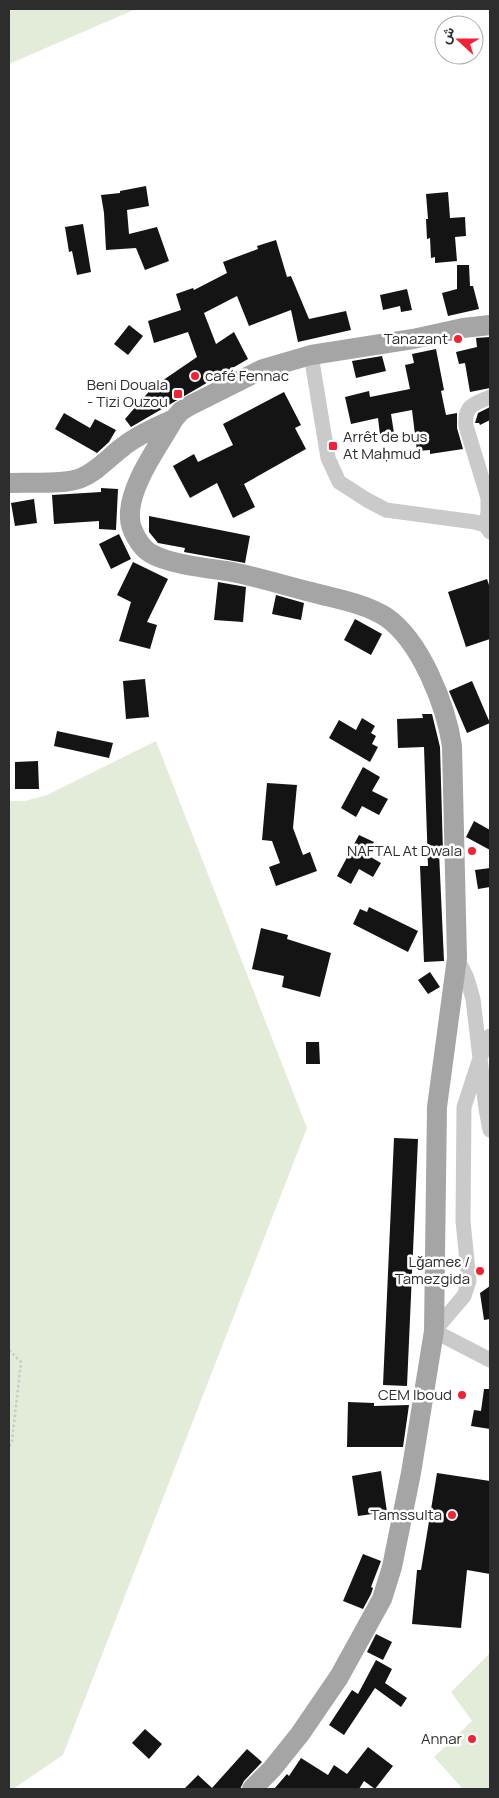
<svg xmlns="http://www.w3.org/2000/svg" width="499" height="1798" font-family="Manrope,Vazirmatn,sans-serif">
<rect width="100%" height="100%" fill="#fff"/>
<!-- green -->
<path fill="#e3ecd9" d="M9,9H136L9,64Z
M156,741L307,1128L63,1755L13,1789H9V801H25L47,795Z
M490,1653V1789H463L434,1757L472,1721L451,1692Z"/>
<!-- building -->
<path fill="#141414" d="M146,186L149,206L127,210L129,234L157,227L169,261L145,270L136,248L106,250L104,213L101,195L120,193V191Z
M448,192L450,218L465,217L466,236L455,237L457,261L435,263V257L431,258L430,238L427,239L426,219H428L426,194Z
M83,224L91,272L77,275L72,251L69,252L65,227Z
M276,240L287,277L291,276L309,319L346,311L351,330L298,342L291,310L249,326L237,296L204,313L216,344L234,332L248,359L131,427L125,419L153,387L197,357L188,332L154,343L148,321L181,310L176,294L193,288L194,290L227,273L223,262L258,249L257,246Z
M457,265H469L470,286H473L479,309L448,316L442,293L457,289Z
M407,289L412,310L401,312L400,306L383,310L380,295Z
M129,325L143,336L128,355L114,344Z
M490,337V388L470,392L465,363L459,364L456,352L477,347L476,338Z
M436,349L444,390L441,391L446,415L457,413V428L463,449L430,454V450L417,451L412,410L391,414L394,433L380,435L378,418L351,424L345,397L369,391L370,397L410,389L405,365L414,363L412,354Z
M382,356L386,371L356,378L352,361Z
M284,392L301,425L295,428L306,449L244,484L255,507L233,518L217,483L190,498L173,466L194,454L198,462L233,445L223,424Z
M490,407V420L480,425L479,423H475L478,413Z
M64,413L90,428L95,419L116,430L109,442L97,453L55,429Z
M101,488L118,489L116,530L99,529V521L54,524L52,495L101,492Z
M34,499L37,523L15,526L11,503Z
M149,516L250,536L245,563L184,552L185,548L158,543L149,532Z
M119,534L131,559L111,569L99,544Z
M133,562L168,579L147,622L157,625L150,649L119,641L131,602L117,595Z
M487,579L490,588V639L466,647L448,592Z
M218,582L246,587L243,622L214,620Z
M276,595L304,603L301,620L272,614Z
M355,619L382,634L371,655L344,640Z
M145,679L149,717L126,719L123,681Z
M472,681L490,723L467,733L449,691Z
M422,714H432L440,747L443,852H439L444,961L424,962L420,866H428L424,747L398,748L397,719L423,718Z
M362,718L375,726L371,733L376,736L372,744L378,747L370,762L329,738L339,720L356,730Z
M57,731L113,743L109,758L54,746Z
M38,761L39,789H15V762Z
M363,767L380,777L372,791L388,799L379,815L362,806L356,817L341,808Z
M267,783L297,785L293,828L303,855L310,852L317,871L276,886L269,867L280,863L272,841L262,840Z
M474,821L490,830V850L466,837Z
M359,835L374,842L367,855L381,863L373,877L359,869L351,884L337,876Z
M490,868V887L478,889L475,870Z
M369,907L418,931L408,952L353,924L360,909L367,912Z
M261,928L288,935L287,939L331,953L320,997L282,987L284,976L252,969Z
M430,972L440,987L428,994L418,980Z
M306,1042H319L320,1064H306Z
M394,1138L418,1139L407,1386L383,1385Z
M490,1286V1319L484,1320L480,1293Z
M484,1389H490V1429L471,1426L474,1410L481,1411Z
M348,1402L374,1403V1406L409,1405L403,1447H347Z
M381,1471L387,1512L358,1516L352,1476Z
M437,1473L490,1481V1574L467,1570L461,1628L412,1624L417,1570H421Z
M363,1554L381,1561L371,1587L373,1588L371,1594L363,1609L343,1601Z
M376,1634L392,1642L383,1660L367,1652Z
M376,1660L392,1669L385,1683L407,1698L401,1707L375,1688L344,1735L329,1725L352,1690L358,1694Z
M145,1729L162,1744L149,1759L132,1743Z
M368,1747L393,1766L375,1789L364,1781L359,1789H274L287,1774L289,1776L301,1758L328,1775L334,1765L347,1774Z
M247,1749L262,1762L244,1781L240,1789H184L198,1775L212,1788Z"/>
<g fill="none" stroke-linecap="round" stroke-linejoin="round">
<!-- path -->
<path stroke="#cacaca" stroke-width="2.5" stroke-dasharray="2.5 2.5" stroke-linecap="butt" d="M9,1350L21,1362L12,1441L9,1447"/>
<!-- minor -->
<path stroke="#cacaca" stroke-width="15" d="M311,355L328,458L339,482L367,500L386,510L475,522L485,525L490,532
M490,397C474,404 464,405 466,426L488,498V513L485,525L490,527
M457,958L467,978L473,999L486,1109L490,1130
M490,1036L480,1058L464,1107L463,1221L469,1281L464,1296L434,1331L490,1360"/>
<!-- major -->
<path stroke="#a5a5a5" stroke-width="20" d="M9,483C28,482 65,485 81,478C98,471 110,456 124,446C139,434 157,427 174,419
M252,1789L272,1769L300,1734L339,1677L382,1599L392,1567L411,1473L434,1331L437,1107L457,958L452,746C446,706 421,641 386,617C364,603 336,599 311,592C283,585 255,576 227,571C206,568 168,564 150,553C140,547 130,529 130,518C128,486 159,446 174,419L181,411L191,405L263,369L311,355L413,339L463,328L490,325"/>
</g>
<!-- markers -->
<g fill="#f22134" stroke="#fff" stroke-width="2">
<circle cx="458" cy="339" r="5"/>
<circle cx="195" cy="376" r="5"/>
<rect x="173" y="389" width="10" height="10" rx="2.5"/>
<rect x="328" y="441" width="10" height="10" rx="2.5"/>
<circle cx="472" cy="851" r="5"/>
<circle cx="480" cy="1271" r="5"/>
<circle cx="462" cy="1395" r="5"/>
<circle cx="452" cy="1515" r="5"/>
<circle cx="472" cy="1739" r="5"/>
</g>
<g text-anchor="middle" stroke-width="5" stroke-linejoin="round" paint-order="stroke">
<!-- poi labels -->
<g font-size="15" fill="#2d2d2d" stroke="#fff" text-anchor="end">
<text x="448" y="344">Tanazant</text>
<text x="205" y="381" text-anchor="start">café Fennac</text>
<text x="168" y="390">Beni Douala<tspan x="168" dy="17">- Tizi Ouzou</tspan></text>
<text x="343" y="442" text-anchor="start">Arrêt de bus<tspan x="343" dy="17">At Maḥmud</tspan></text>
<text x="462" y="856">NAFTAL At Dwala</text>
<text x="470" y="1267">Lǧameɛ /<tspan x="470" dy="17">Tamezgida</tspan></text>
<text x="452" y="1400">CEM Iboud</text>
<text x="442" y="1520">Tamssulta</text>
<text x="462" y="1744">Annar</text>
</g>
</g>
<!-- border -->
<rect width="499" height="1798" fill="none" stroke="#2d2d2d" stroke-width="20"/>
<!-- north arrow -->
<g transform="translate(459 40) rotate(291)"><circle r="24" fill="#ffffff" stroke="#ababab"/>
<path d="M0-4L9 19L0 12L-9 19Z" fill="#f22134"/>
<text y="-8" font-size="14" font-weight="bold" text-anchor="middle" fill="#2d2d2d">ش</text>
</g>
</svg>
